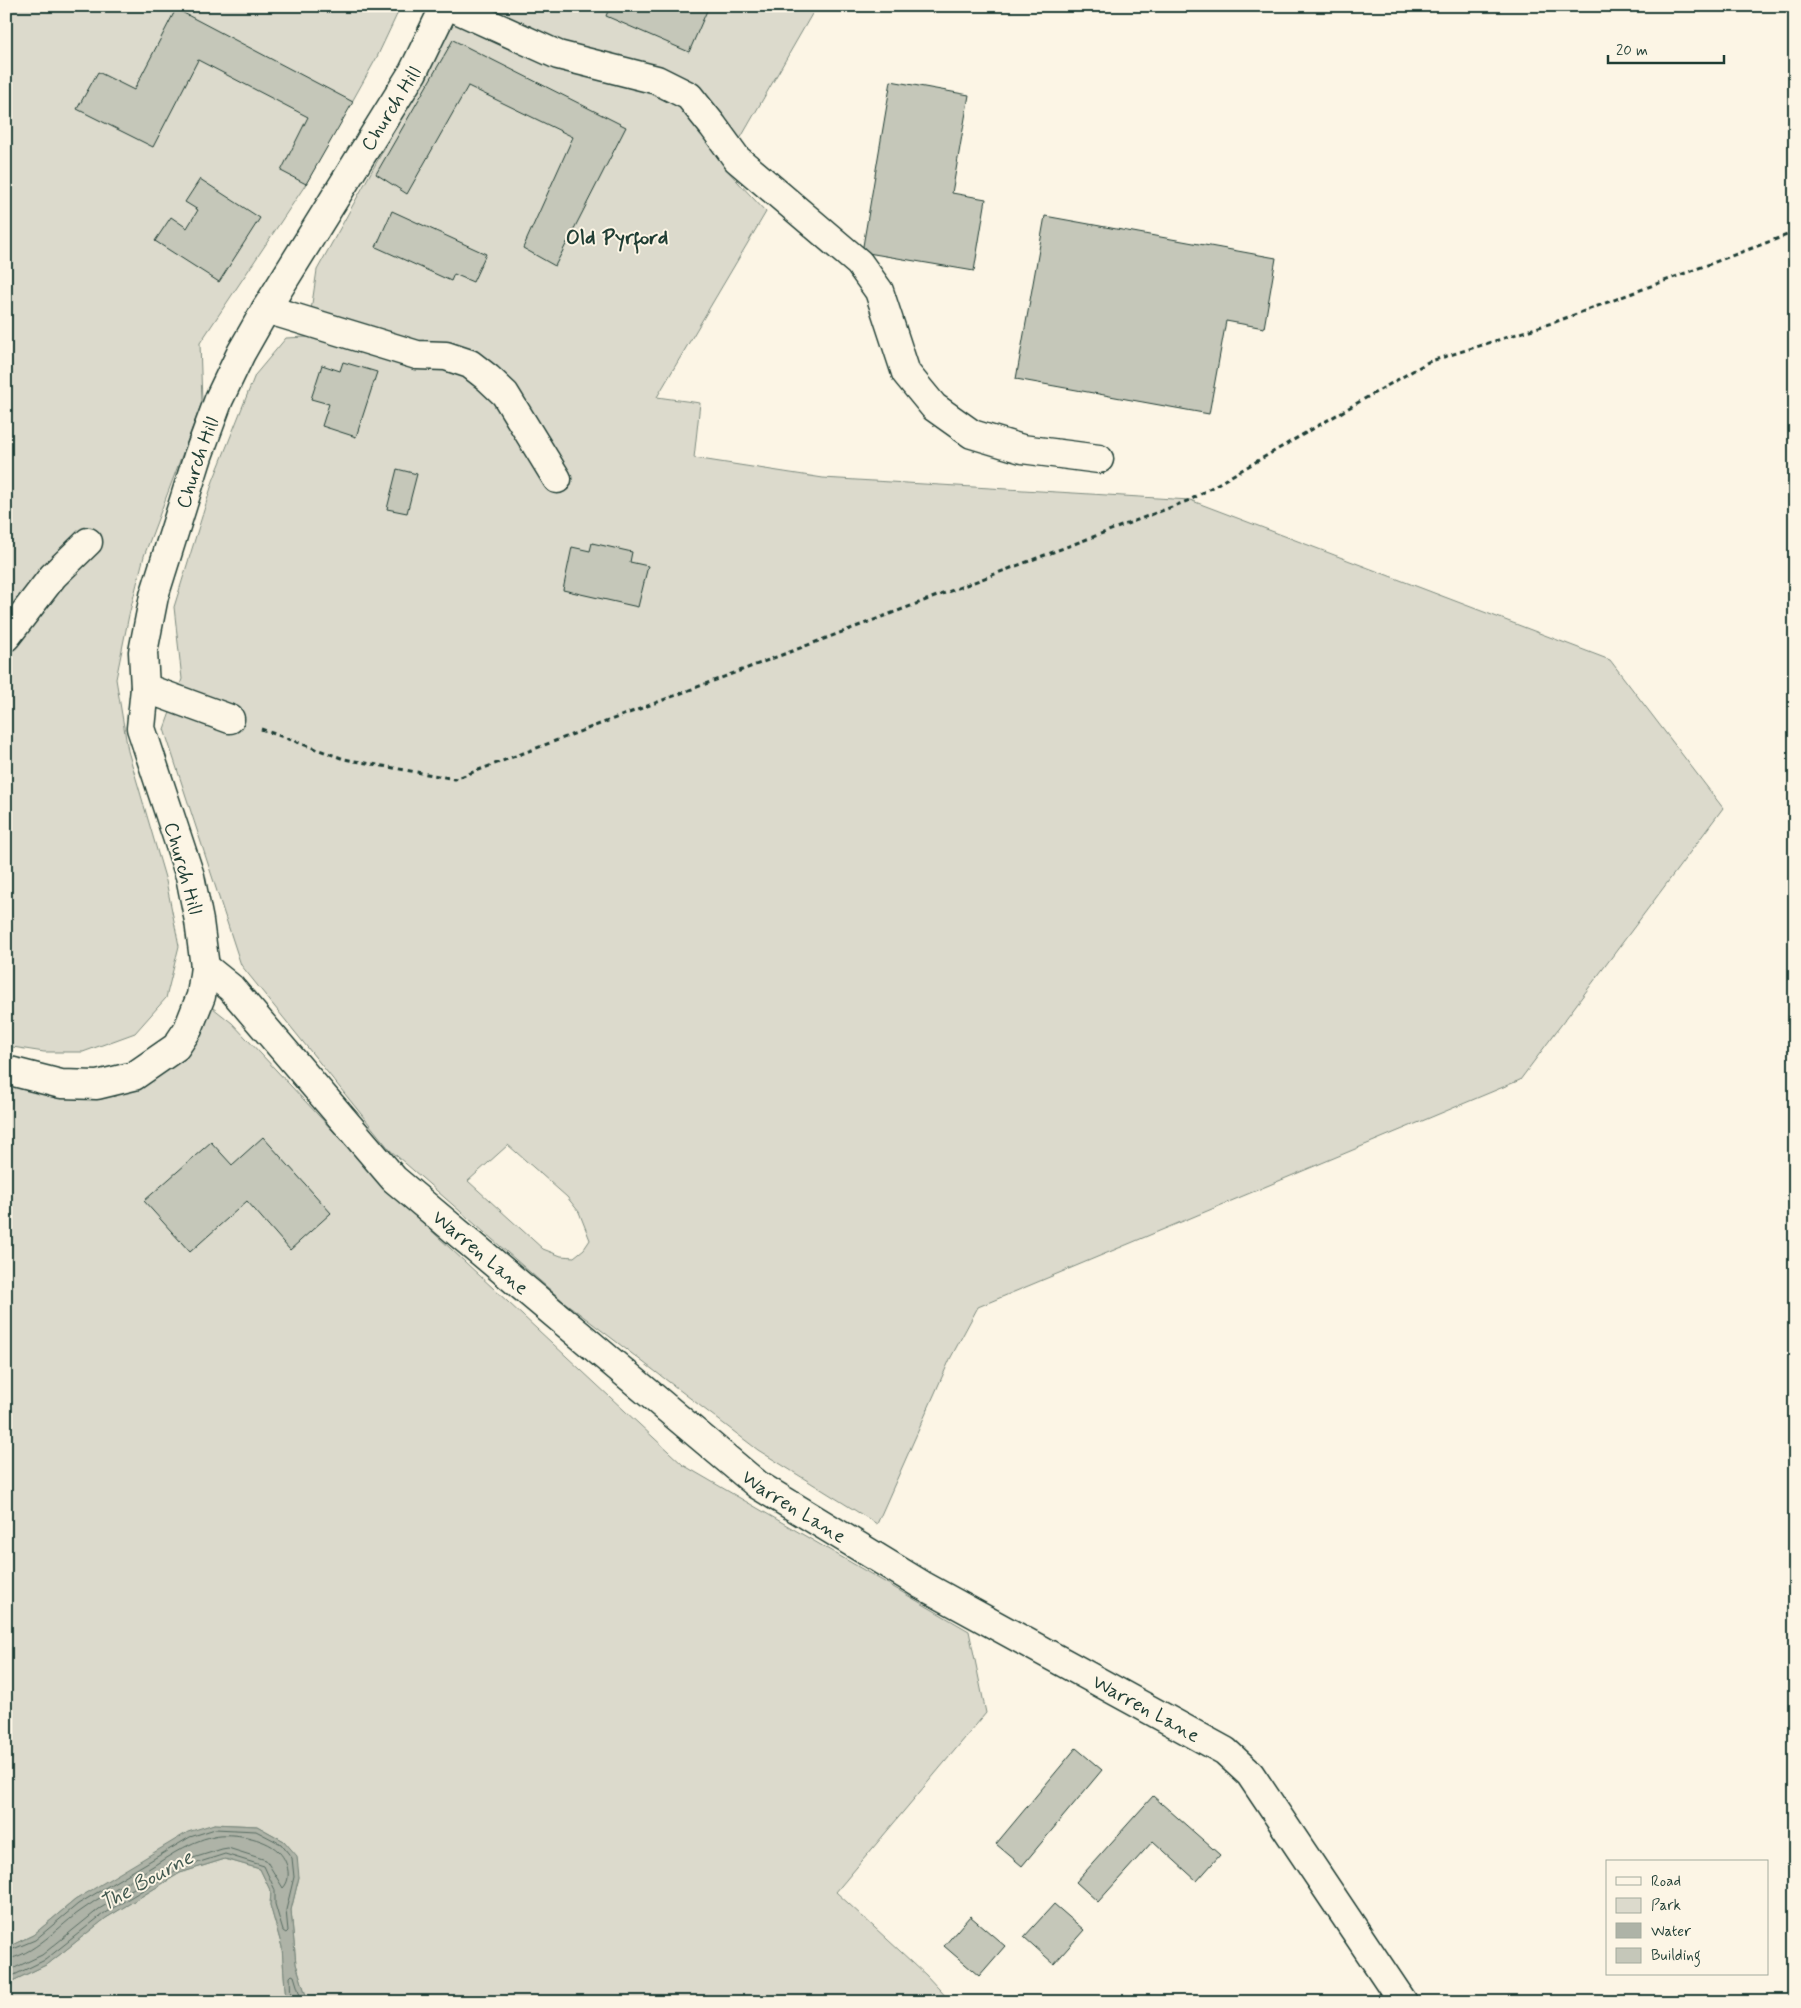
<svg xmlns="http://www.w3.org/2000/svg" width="1801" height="2008" font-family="Mynerve,sans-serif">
<rect width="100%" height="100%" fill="#fcf5e5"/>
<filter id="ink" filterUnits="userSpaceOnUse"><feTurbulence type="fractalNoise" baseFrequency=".02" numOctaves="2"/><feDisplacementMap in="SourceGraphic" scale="10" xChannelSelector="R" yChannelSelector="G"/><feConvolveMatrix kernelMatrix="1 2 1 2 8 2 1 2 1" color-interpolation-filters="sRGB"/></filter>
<g filter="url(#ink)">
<!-- green -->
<path fill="#dcdacc" stroke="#7e8c80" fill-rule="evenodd" d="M6,6H401L377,57L306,184L200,343L202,402L144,556L129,615L116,679L128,751L166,881L179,946L166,998L135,1033L83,1052H44L6,1046Z
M463,6L816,7L724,167L766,212L657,397L700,403L694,458L823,478L1190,500L1610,660L1723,808L1520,1080L978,1307L950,1359L877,1524L758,1450L563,1301L390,1150L241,965L164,729L182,679L174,607L213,481L255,375L286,338L307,337L317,270ZM508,1145L567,1197L579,1212L590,1240L584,1249L574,1257L561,1256L543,1249L468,1181Z
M208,1004L232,1023L392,1194L683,1465L969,1631L986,1713L836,1892L926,1975L951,2002H308L296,1964L291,1910L299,1877L284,1841L257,1826L214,1824L75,1900L33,1935L6,1948V1082L135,1084Z
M225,1859L260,1869L271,1892L270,1905L282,1947L286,2002H6V1984L48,1964L106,1918L180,1873Z"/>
<!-- water -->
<path fill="#aeb3a7" stroke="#758479" d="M214,1824L257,1826L284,1841L297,1856L299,1877L291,1910L296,1964L308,2002H286L282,1947L270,1905L271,1892L260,1869L225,1859L180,1873L106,1918L48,1964L6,1984V1948L33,1935L75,1900L188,1832Z"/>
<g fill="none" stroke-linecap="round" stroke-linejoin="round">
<!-- shore -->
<path stroke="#586c62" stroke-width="1" d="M6,1952L35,1940L78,1904L190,1837L215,1829L256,1831L281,1844L292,1858L294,1877L286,1910L288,1931L286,1933L283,1931L275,1904V1890L264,1866L225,1854L178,1869L103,1914L45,1960L6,1979
M6,1959C32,1957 61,1924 82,1910C99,1897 119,1887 137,1876C161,1862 186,1842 214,1836C231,1832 265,1838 278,1851C287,1859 293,1878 283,1888L266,1860L228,1848L222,1849L174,1864L99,1909L42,1955L6,1972
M291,2002L290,1977L292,1975L294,1976L302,2002"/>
</g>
<!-- building -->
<path fill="#c5c7b9" stroke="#1f3d34" d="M610,6H668L677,11L679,6H709L689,52L606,16Z
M176,9L353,102L306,184L281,171L308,117L198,60L153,147L77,109L98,72L134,90Z
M453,40L626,127L555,266L523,248L573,137L468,86L407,194L376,174Z
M891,81L969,95L952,193L986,199L974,271L862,252Z
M200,179L260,218L219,282L155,241L171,217L187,228L198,210L185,202Z
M392,211L486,254L473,282L454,274L451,281L376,247Z
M1045,216L1276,258L1264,328L1226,321L1209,414L1016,379Z
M343,362L377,372L356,437L322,426L329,404L311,399L322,365L340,371Z
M397,469L417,474L407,513L387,509Z
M592,543L632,552L630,562L648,566L638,607L563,590L572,547L590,551Z
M263,1137L331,1213L290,1250L247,1201L190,1252L144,1201L211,1142L232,1165Z
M1076,1748L1102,1770L1022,1866L996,1844Z
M1153,1796L1220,1855L1197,1881L1153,1841L1098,1902L1076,1882Z
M1054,1904L1084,1930L1054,1964L1024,1937Z
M970,1916L1005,1946L979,1976L944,1946Z"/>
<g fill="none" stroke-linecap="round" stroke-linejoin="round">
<defs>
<g id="minor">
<path d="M450,6L558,55L657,80L689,96L713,126L737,159L859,263L879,291L906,373L934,407L972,434L1022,449L1099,459"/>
<path d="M266,309L417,355L446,356L470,364L488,378L505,394L557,479"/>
<path d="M6,637L53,576L88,542"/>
<path d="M145,688L230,719"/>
<path id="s1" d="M205,967L231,988L394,1179L758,1485L922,1585L1225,1751L1250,1774L1403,2002"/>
</g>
<g id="major">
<path id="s2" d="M6,1070L61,1084L97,1085L134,1076L176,1047L188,1029L201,996L205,967L199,921L190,876L141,728L145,688L143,652L154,596L198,456L219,399L241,353L266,309L413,72L445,6"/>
</g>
</defs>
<!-- minor casing -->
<use href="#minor" stroke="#1f3d34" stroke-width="31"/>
<!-- major casing -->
<use href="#major" stroke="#1f3d34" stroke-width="31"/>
<!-- path -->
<path stroke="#1f3d34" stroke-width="3" stroke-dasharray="5 4" stroke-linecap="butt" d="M261,729L344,759L455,779L1190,500L1428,362L1555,322L1795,232"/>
<!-- minor -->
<use href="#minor" stroke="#fcf5e5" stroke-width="28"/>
<!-- major -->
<use href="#major" stroke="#fcf5e5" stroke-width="28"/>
</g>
</g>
<g text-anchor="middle" stroke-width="4" stroke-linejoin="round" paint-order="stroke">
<!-- street labels -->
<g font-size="20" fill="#1f3d34" stroke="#fcf5e5">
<text dy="7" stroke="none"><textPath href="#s2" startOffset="1195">Church Hill</textPath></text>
<text dy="7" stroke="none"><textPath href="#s2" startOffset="790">Church Hill</textPath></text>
<text transform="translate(184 868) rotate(74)" y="7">Church Hill</text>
<text dy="7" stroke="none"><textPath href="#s1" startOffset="398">Warren Lane</textPath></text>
<text dy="7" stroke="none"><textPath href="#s1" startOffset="802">Warren Lane</textPath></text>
<text dy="7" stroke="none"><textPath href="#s1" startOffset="1208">Warren Lane</textPath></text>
</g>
<!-- neighbourhood labels -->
<g font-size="21" font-weight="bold" fill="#1f3d34" stroke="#fcf5e5">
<text x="617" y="244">Old Pyrford</text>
</g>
<!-- water labels -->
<g font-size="21" font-style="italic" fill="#435a51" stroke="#fcf5e5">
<text transform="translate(146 1880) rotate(-29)" y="7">The Bourne</text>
</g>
</g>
<!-- margin -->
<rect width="1801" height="2008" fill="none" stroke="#fcf5e5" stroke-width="25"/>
<rect x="12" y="12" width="1776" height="1983" fill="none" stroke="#1f3d34" stroke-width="2" filter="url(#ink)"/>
<!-- legend -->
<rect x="1606" y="1860" width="162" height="115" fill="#fcf5e5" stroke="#a4ab9e"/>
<rect x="1616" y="1877" width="25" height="8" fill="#fcf5e5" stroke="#a4ab9e"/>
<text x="1651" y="1886" font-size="15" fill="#1f3d34">Road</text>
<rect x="1616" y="1898" width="25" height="15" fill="#dcdacc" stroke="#a4ab9e"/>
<text x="1651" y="1910" font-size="15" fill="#1f3d34">Park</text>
<rect x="1616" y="1923" width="25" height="15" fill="#aeb3a7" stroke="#a4ab9e"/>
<text x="1651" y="1936" font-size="15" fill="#1f3d34">Water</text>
<rect x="1616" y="1948" width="25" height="15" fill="#c5c7b9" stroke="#a4ab9e"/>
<text x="1651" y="1960" font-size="15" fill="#1f3d34">Building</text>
<!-- scale -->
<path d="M1608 55v8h116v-8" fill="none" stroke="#1f3d34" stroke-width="2.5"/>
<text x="1616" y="55" font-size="15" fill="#1f3d34" stroke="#fcf5e5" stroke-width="4" paint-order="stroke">20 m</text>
</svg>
